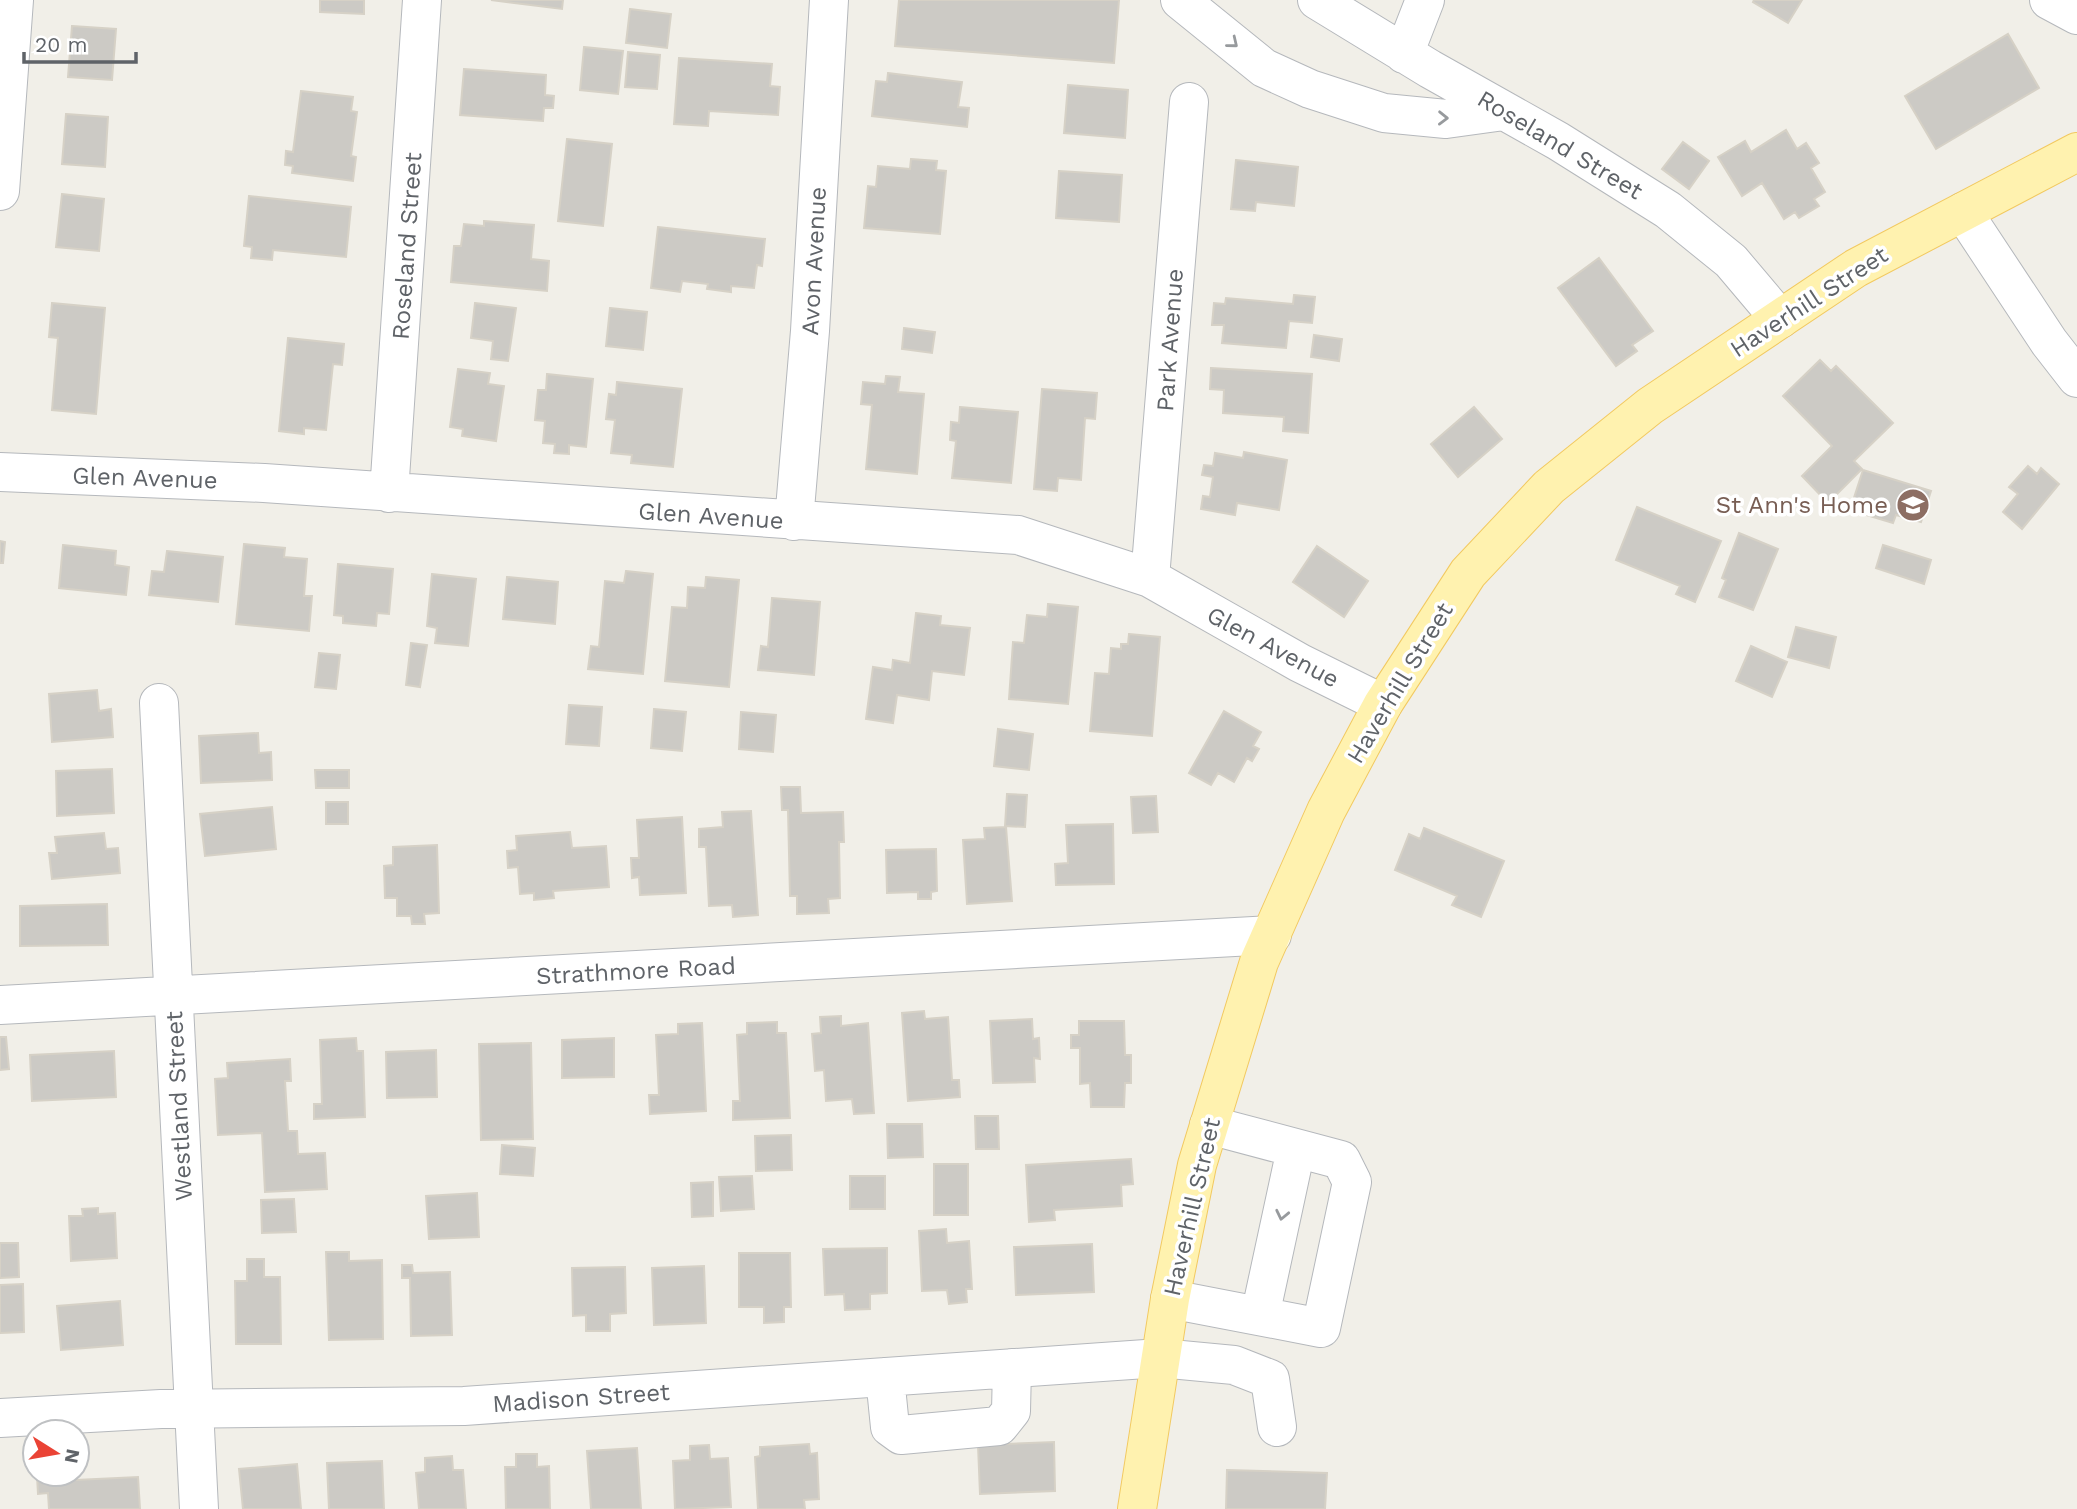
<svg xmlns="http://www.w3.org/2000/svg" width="2077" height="1509" font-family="'Work Sans',sans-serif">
<rect width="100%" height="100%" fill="#f1efe8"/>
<!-- building -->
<path fill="#cccac5" stroke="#d6d1c6" stroke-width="2" d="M320,0H364V14L320,12Z
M491,0H563L562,9Z
M899,0H1119L1114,63L895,46Z
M1754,0H1802L1788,23L1753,2Z
M630,9L671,14L667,48L626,43Z
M72,26L116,29L112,80L68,77Z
M2008,34L2039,88L1936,149L1905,96Z
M584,47L623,51L618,94L580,90Z
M628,52L660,55L657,89L625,87Z
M679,58L772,64L770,86L780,87L778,115L709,111L708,126L674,124Z
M464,69L546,75L545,95L554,96L553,108H544L543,121L460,115Z
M888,73L962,82L958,107L969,108L967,127L872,116L876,81L887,82Z
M1068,85L1128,90L1125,138L1064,133Z
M301,91L353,97L351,111L357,112L351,156L356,157L353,181L292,173L293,166L285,165L286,151L293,152Z
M66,114L108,117L105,167L62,164Z
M1786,130L1797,149L1806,143L1819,163L1811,168L1825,192L1814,199L1819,206L1799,218L1795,212L1784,219L1762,183L1742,196L1718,157L1745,141L1751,152Z
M567,139L612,144L603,226L558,221Z
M1683,142L1709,161L1689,189L1662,169Z
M911,159L937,161L936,170L946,171L940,234L864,228L868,186L876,187L878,166L910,169Z
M1236,160L1298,167L1294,206L1256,202L1255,211L1231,209Z
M1059,171L1122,175L1119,222L1056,218Z
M62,194L104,199L99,251L56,247Z
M249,196L351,207L346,257L273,250L272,260L251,258L252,247L244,246Z
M484,221L534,225L531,259L549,261L547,291L451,282L454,246H461L464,224L484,226Z
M658,227L765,239L762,266L757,265L754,288L731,286V292L707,289L708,284L682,281L680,292L651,288Z
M1599,258L1653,331L1632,345L1637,351L1616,366L1558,288Z
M1294,295L1315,297L1312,323L1289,321L1286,348L1222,343L1224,325H1212L1214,303L1225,304L1226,298L1293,304Z
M52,303L105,308L96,414L52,410L58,338L49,337Z
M475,303L516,308L508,361L491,359L493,341L471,338Z
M610,308L647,312L643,350L606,346Z
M904,328L935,332L932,353L902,349Z
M1314,335L1342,339L1339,361L1311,357Z
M288,338L344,344L342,365L333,364L326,430L304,428V434L279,431Z
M1820,360L1831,371L1836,366L1893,423L1854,461L1862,469L1828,503L1802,476L1832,446L1783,396Z
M1211,368L1312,374L1308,433L1283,431L1284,417L1223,413L1224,390L1210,389Z
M458,369L490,373L488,384L504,386L496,441L462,436L463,429L450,427Z
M547,374L593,379L586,447L569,445V454L554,453L555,444L543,443L545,421L535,420L538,390H546Z
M886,376L900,377L898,392L924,394L917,474L866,469L872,405L861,404L863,382L885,384Z
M617,382L682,389L673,467L631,463L632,455L611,453L615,420L606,419L609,394L616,395Z
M1042,389L1097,393L1095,419L1085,418L1081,480L1058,478L1057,491L1034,489Z
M960,407L1018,412L1011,483L952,478L956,441L950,440L951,422L959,423Z
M1474,407L1502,439L1458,477L1431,444Z
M1244,452L1287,460L1279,510L1237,503L1235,515L1201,509L1203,496L1210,497L1213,477L1202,475L1204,465L1213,466L1215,453L1243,458Z
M2028,466L2037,474L2041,468L2059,484L2022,529L2003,512L2018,494L2009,487Z
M1863,470L1931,491L1921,522L1896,515L1893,523L1850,510Z
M1637,507L1721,541L1695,602L1676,594L1680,586L1616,560Z
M1739,533L1778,549L1753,610L1719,597L1726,580L1722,578Z
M0,541L5,542L3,563H0Z
M244,544L285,548L284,557L307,559L304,596H312L309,631L236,624Z
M63,545L116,551L115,565L129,567L126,595L59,588Z
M1883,545L1931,560L1924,584L1876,568Z
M1317,546L1368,581L1344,617L1293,582Z
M167,551L223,557L218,602L149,595L152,571L164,572Z
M338,564L393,569L389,614L377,613L376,626L343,623V616L334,615Z
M626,571L653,574L643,674L588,669L591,646L599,647L605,581L624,583Z
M432,574L476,579L468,646L435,643L437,628L427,626Z
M507,577L558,582L555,624L503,619Z
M706,577L739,580L729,687L665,681L672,607L687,608L688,587L705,588Z
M772,598L820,602L814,675L758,670L761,646L768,647Z
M1048,604L1078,607L1068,704L1009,699L1013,642L1024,643L1027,615L1047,617Z
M916,613L941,616L940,625L970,628L964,675L932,671L929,700L897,695L893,723L866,719L873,667L892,670L893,660L910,663Z
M1796,627L1836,637L1829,668L1788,657Z
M1129,634L1160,637L1152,736L1090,731L1095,673L1109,674L1111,648L1121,649V644H1128Z
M411,643L427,645L420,687L406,685Z
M1751,646L1787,662L1772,697L1736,681Z
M319,653L340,655L336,689L315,687Z
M97,690L99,711L111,709L113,737L52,742L49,694Z
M569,705L602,707L599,746L566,744Z
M654,709L686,712L682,751L651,748Z
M1224,711L1261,732L1253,746L1259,749L1252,761L1247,758L1234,782L1218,773L1211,785L1189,773Z
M741,712L776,715L773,752L739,749Z
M998,729L1033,734L1029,770L994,766Z
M258,733L259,753L271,752L272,780L201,783L199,736Z
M112,769L114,813L57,816L56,771Z
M315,770H349V788H316Z
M781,787H800L801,813L843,812L844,842H839L840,898L828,899L829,913L797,914V896H790L788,810H782Z
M1007,794L1027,795L1025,827L1005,826Z
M1156,796L1158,832L1133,833L1131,797Z
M326,802H348V824H326Z
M272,807L276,849L205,856L200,814Z
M751,811L758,915L733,917L732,905L709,906L706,847H699V829L723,827L722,812Z
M682,817L686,893L640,895L639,877L632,878L631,858H639L637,820Z
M1113,824L1114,884L1056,885L1055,864L1068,863L1066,825Z
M1006,827L1012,901L967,904L963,840L985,839L984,828Z
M1424,828L1504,861L1481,917L1452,905L1457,896L1395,870L1409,834L1420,839Z
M570,832L572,848L606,846L609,887L553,891L554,898L534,900V893L520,894L518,867L508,868L507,851L517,850L516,836Z
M104,833L106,849L118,848L120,873L52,879L49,853H57L55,837Z
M437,845L439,913L424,914L425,924H412L411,916H397V898H385L384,866L393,865V847Z
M936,849L937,891L931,892V899H918V892L887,893L886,850Z
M107,904L108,945L20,946V906Z
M924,1011L925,1019L948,1017L952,1080H959L960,1097L908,1101L902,1013Z
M841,1016V1026L868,1023L874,1113L854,1114L852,1099L826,1101L824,1070L815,1071L812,1034L821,1033L820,1017Z
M1032,1019L1033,1039L1039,1038L1040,1059L1034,1058L1035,1082L993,1083L990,1021Z
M1079,1021H1124L1125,1055H1131V1083H1125L1124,1107H1091L1090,1083L1080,1084V1048H1071V1035H1079Z
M777,1022V1033H786L790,1118L733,1120V1101H740L737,1035L747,1034V1023Z
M702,1023L706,1111L650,1114L649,1095H659L656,1035L678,1034V1024Z
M0,1037H6L9,1069L0,1070Z
M356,1038L357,1051H363L365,1117L314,1119V1104H322L320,1040Z
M614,1038V1077L562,1078V1040Z
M531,1043L533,1139L481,1140L479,1044Z
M436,1050L437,1097L387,1098L386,1052Z
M114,1051L116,1097L32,1101L30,1055Z
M290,1059L291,1081H285L288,1131H297L298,1154L325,1153L327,1189L265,1192L262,1133L218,1135L215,1079L228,1078L227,1063Z
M975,1116H998L999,1149H976Z
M887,1124H922L923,1157L888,1158Z
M791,1135L792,1170L756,1171L755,1136Z
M502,1145L535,1148L533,1176L500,1174Z
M1131,1159L1133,1184L1121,1185L1122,1206L1054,1210L1055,1220L1029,1222L1026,1165Z
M934,1164H968V1215H934Z
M752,1176L754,1209L721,1211L719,1177Z
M850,1176H885V1209H850Z
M713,1182V1216L692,1217L691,1183Z
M477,1193L479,1237L429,1239L426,1196Z
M294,1199L296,1232L262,1233L261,1200Z
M98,1208V1214L115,1213L117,1258L71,1261L69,1216H83L82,1209Z
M946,1229L947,1243L969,1241L972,1289H966L967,1302L949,1304L947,1290L922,1291L919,1231Z
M0,1243H18L19,1277L0,1278Z
M1092,1244L1094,1292L1016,1295L1014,1247Z
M887,1248V1293L870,1294V1309L845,1310L844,1294L825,1295L823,1249Z
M326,1252H349V1261L382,1260L383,1339L329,1340Z
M739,1253H790L791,1307H784V1322L764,1323V1307H739Z
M247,1259H264V1277H280L281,1344H236L235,1281H247Z
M402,1265H412L413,1273L450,1272L452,1335L411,1336L410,1278H402Z
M704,1266L706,1323L654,1325L652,1268Z
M625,1267L626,1313L610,1314V1331H586V1315L573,1316L572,1268Z
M23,1284L24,1332L0,1333V1285Z
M120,1301L123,1345L61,1350L57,1306Z
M1054,1442L1055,1491L980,1494L978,1445Z
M809,1444L810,1454L817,1453L819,1499L804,1500L805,1509H758L755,1457L760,1456V1447Z
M709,1445L710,1459L728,1458L731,1507L675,1509L673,1461L690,1460V1446Z
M637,1448L641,1509H591L587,1451Z
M516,1454H537V1467L549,1466L550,1509H506L505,1467H516Z
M452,1456L453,1470H463L466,1509H419L416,1473L425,1472V1458Z
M382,1461L384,1509H329L327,1463Z
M297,1464L301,1509H243L239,1469Z
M1227,1470L1327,1473L1325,1509H1226Z
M53,1475L54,1481L138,1477L140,1509H49L48,1493L38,1494L37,1476Z"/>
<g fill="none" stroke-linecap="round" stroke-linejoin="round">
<defs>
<path id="minor" d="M1180,0L1264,68L1310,89L1384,113L1446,119L1504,111
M1317,0L1430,69L1558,141L1668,210L1731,261L1780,319
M2049,0L2077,15
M1404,54L1425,0
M0,191L14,0
M1963,212L2049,342L2077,378
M0,472L264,483L1018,535L1150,578L1300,663L1383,704
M389,493L422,0
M794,521L810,331L829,0
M1150,578L1189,102
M159,703L199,1509
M0,1005L1272,935
M1170,1299L1321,1328L1352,1182L1341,1160L1209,1125
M1260,1316L1296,1149
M885,1377L890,1427L901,1435L999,1426L1011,1411L1012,1368
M0,1418L161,1409L464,1406L1160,1358L1234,1365L1270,1379L1277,1427"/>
<path id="major" d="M1137,1509L1170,1299L1197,1165L1259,962L1326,811L1383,704L1468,573L1549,487L1650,406L1856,268L2077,152"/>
</defs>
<!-- minor casing -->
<use href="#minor" stroke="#b5b8bc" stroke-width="40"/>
<!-- major casing -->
<use href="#major" stroke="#f2c960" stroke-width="40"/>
<!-- minor -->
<use href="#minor" stroke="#fff" stroke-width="38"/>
<!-- major -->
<use href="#major" stroke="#fff2af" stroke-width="38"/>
</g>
<!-- one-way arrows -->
<defs><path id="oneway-chevron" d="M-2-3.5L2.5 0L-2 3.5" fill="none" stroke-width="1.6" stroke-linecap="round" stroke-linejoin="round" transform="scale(1.75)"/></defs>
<g stroke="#979a9d">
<use href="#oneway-chevron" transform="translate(1233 43) rotate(39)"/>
<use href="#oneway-chevron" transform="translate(1443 118) rotate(1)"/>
<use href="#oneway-chevron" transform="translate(1282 1215) rotate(102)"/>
</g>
<!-- icons -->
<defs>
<symbol id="school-disc" viewBox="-11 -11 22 22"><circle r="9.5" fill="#8d6e63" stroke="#fff"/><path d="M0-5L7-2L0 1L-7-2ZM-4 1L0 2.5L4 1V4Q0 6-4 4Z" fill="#fff"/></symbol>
</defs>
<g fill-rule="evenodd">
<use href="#school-disc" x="1894" y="486" width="38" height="38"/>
</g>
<g text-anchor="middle" stroke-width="7" stroke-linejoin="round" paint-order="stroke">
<!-- street labels -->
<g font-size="24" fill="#5f6368" stroke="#fff">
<text transform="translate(1560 145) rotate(31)" y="8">Roseland Street</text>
<text transform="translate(407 246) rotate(-86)" y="8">Roseland Street</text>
<text transform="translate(814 261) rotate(-87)" y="8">Avon Avenue</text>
<text transform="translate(1809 302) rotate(-33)" y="8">Haverhill Street</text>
<text transform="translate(1170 340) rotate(-86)" y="8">Park Avenue</text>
<text transform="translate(145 478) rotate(2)" y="8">Glen Avenue</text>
<text transform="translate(711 516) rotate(4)" y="8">Glen Avenue</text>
<text transform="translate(1273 647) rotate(28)" y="8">Glen Avenue</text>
<text transform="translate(1400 683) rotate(-59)" y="8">Haverhill Street</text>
<text transform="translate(636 971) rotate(-3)" y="8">Strathmore Road</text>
<text transform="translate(179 1106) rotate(-93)" y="8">Westland Street</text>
<text transform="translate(1192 1207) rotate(-77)" y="8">Haverhill Street</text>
<text transform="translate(581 1398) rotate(-4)" y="8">Madison Street</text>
</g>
<!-- education labels -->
<g font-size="24" fill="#785e54" stroke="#fff" text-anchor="end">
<text x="1888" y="513">St Ann's Home</text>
</g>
</g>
<!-- north arrow -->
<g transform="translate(56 1453) rotate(101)"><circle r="33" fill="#ffffff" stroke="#bfc1c3" stroke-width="2"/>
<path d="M0-5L12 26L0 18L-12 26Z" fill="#ea4335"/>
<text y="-10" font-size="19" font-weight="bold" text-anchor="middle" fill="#5f6368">N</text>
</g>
<!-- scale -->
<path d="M24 52v10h112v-10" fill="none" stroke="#5f6368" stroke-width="3.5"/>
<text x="35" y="52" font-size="21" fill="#5f6368" stroke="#ffffff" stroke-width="5" paint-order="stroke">20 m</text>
</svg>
